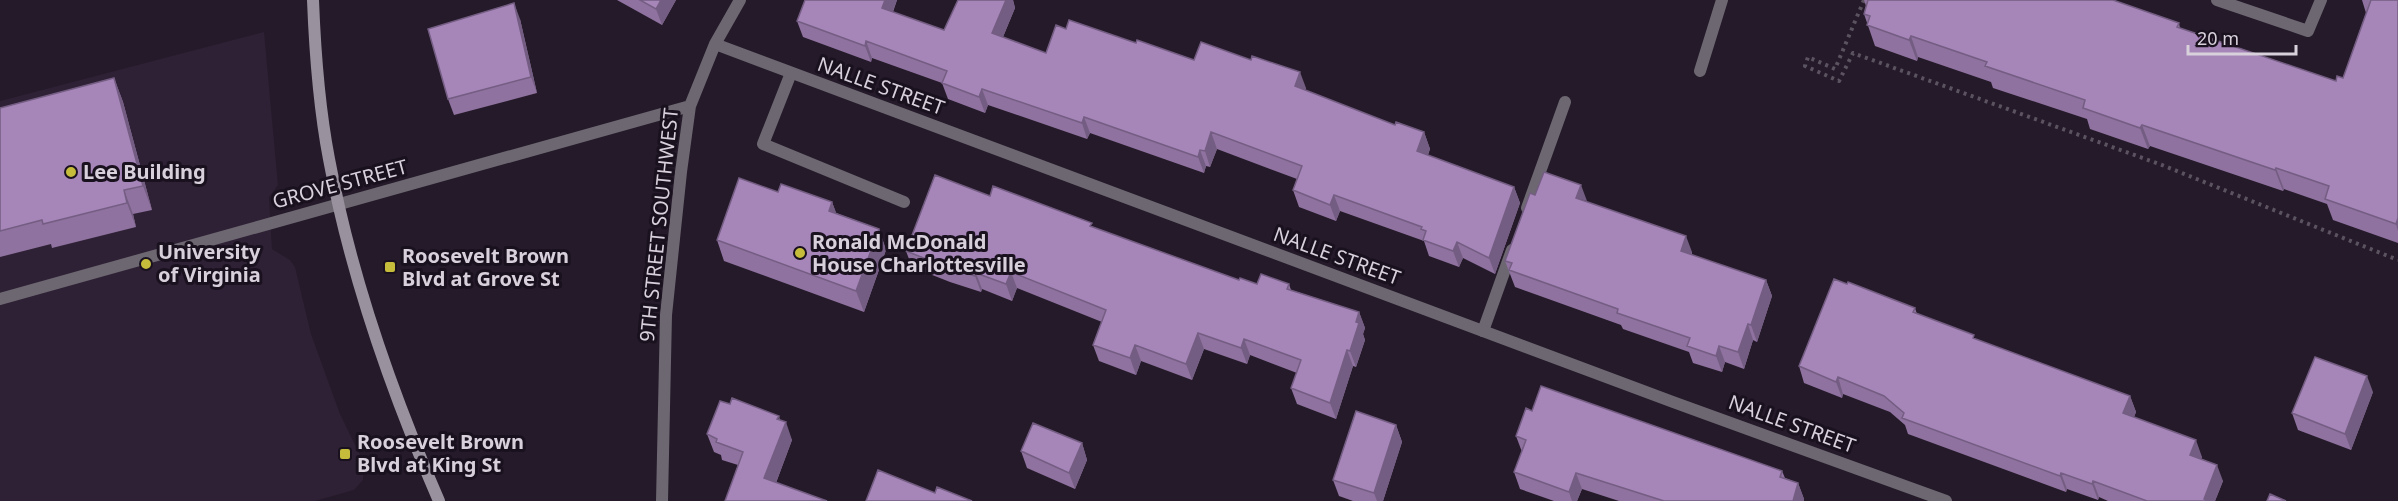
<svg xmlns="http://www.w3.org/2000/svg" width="2398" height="501" font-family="'Noto Sans',sans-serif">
<rect width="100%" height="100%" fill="#241a29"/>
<!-- built -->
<path fill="#2e2035" d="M264,32L278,185L269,197L272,249L290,260L295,267L311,334L340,414L364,463L363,480L354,490L315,501H0V101Z"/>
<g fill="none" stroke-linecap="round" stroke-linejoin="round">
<!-- path -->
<path stroke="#5c5361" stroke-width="4" stroke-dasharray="3 4.5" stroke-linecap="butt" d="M1864,0L1835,69L1808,57L1805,66L1839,81L1853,53L2162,165L2398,260"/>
<!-- service -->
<path stroke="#6c6770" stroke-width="12" d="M1700,71L1722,0
M791,73L763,144L904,202
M1527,208L1565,102
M1483,331L1512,250"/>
<!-- minor -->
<path stroke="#6c6770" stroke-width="12" d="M2217,0L2308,31L2321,0
M715,44L1673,402L1946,501
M0,299L690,106
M662,501L666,315L681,172L690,106L715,44L740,0"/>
<!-- secondary -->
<path stroke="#99919e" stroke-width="12" d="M313,0C315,52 319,107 329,159C351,277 391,391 439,501"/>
</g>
<!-- wall -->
<path fill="#8f729f" d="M617,0H676L662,25Z
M805,0H897L893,12L944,30L958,0H1013L1015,8L1003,37L1046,53L1066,29L1136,43L1194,60L1306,88L1305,90L1395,125L1424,132L1430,149L1428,155L1514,187L1520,203L1495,274L1463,258L1459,267L1429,256L1424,241L1340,211L1336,221L1299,207L1293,190L1297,179L1217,149L1210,167L1206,166L1204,173L1090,133L1087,139L988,105L985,113L948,99L942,83L872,58L871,62L803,37L797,21Z
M1864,0H2113L2179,23L2180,28L2336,81L2343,78L2366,13L2362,0H2398V243L2333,220L2327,204L2284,189L2283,191L2150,146L2148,149L2090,129L2087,119L1993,88L1991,82L1918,57L1917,61L1875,46L1864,14L1866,6Z
M520,19L537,93L454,115L448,99Z
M114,78L123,102L152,210L133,214L136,227L52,248L51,244L0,257V108Z
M778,192L832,202L836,213L879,229L886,250L864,312L724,261L717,240Z
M990,196L1093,227L1239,280L1257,284H1289L1291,290L1359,312L1365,328L1363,334L1365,340L1356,367L1353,366L1336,419L1297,404L1291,388L1297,373L1250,355L1247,364L1204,349L1192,380L1141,361L1136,375L1099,361L1093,345L1102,322L1017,288L1012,301L982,289L981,292L950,282L912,267L906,251Z
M1587,202L1692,252V255L1766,280L1772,296L1757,342L1753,340L1744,369L1725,362L1722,372L1693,363L1689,352L1623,329L1621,325L1515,287L1505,261Z
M1847,284L1915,308L1917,314L1975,339L2130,396L2136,412L2134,417L2202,457L2201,459L2223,481L2215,501H2108L2099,497L2098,500L2067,489L2066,492L1908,434L1905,425L1890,412L1843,394L1842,398L1804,383L1799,366Z
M2373,392L2351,450L2298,430L2292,413Z
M730,404L780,420L792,440L776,483L725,501L738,465L722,460L721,455L714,452L707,434Z
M1532,411L1782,471L1785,478L1798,483L1804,499V501H1619L1582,489L1577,501H1554L1520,489L1514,472L1522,452L1516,436Z
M1396,425L1402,442L1383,501H1353L1339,496L1333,480Z
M1082,443L1087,460L1075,489L1027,468L1021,451Z"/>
<!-- shaded-wall -->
<path fill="#745d82" d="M661,0H676L662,25L656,9Z
M885,0H897L888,24L882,8Z
M1006,0H1013L1015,8L998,49L992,33Z
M514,3L520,19L537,93L531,77Z
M1911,36L1918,57L1917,61L1909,40Z
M866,41L872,58L871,62L865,46Z
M1300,72L1306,88L1301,102L1295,86Z
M114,78L123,102L152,210L143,186Z
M982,89L988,105L985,113L979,97Z
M1084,117L1090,133L1087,139L1082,123Z
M2142,125L2150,146L2148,149L2140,128Z
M1211,132L1217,149L1210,167L1205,151Z
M1424,132L1430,149L1423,167L1417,151Z
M1200,150L1206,166L1204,173L1198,157Z
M2276,168L2284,189L2283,191L2275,170Z
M1581,185L1587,201L1576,198Z
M1514,187L1520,203L1495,274L1489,258Z
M124,190L133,214L136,227L127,203Z
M1334,195L1340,211L1336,221L1330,205Z
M832,202L840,223L829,211Z
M2398,218V231L2396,224Z
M879,229L886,250L864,312L856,291Z
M1686,236L1692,252L1687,268L1681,251Z
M1457,242L1463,258L1459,267L1453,251Z
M1011,272L1017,288L1012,301L1006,284Z
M976,273L982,289L981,292L975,276Z
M1766,280L1772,296L1757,342L1751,325Z
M1359,312L1365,328L1363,334L1365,340L1356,367L1350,351L1356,322Z
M1748,324L1753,340L1744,369L1738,352Z
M1198,333L1204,349L1192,380L1186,364Z
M1244,339L1250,355L1247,364L1241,348Z
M1135,345L1141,361L1136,375L1130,358Z
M1719,346L1725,362L1722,372L1716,356Z
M1347,350L1353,366L1336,419L1330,403Z
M2367,376L2373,392L2351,450L2345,434Z
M1838,377L1843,394L1842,398L1836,382Z
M2130,396L2136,412L2129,429L2123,413Z
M779,416L783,429L786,422L792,440L771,496L764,478Z
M1396,425L1402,442L1383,501H1377L1374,493Z
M2196,440L2202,457L2196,471L2190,455Z
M1082,443L1087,460L1075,489L1069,473Z
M2217,465L2223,481L2215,501H2205L2204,499Z
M1576,473L1582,489L1577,501H1572L1569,492Z
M2061,473L2067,489L2066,492L2060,476Z
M2093,481L2099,497L2098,500L2092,484Z
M1798,483L1804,499V501H1793Z"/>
<!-- building -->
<path fill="#a685b9" stroke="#745d82" stroke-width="1.5" d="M640,0H661L656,9Z
M805,0H885L882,8L944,30L958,0H1006L992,33L1046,53L1056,25L1066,29L1069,20L1136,43L1137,40L1194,60L1201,42L1251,60L1252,56L1300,72L1295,86L1395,125L1396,122L1424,132L1417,151L1514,187L1489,258L1457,242L1453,251L1423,240L1426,231L1421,229L1422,227L1334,195L1330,205L1293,190L1302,166L1211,132L1205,151L1200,150L1198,157L1084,117L1082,123L982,89L979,97L942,83L947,71L866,41L865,46L797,21Z
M1868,0H2113L2179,23L2177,27L2336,81L2337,76L2343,78L2371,0H2398V218L2396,224L2325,199L2329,186L2276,168L2275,170L2142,125L2140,128L2083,108L2085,100L1985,66L1987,62L1911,36L1909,40L1867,25L1870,16L1864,14Z
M514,3L531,77L448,99L428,29Z
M114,78L143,186L124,190L127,203L43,224L42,220L0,231V108Z
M1544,172L1581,185L1576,198L1686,236L1681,251L1766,280L1751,325L1748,324L1738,352L1719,346L1716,356L1687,346L1690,338L1617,313L1618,309L1509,270L1512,263L1505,261L1530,193L1535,195Z
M935,175L990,196L993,186L1092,223L1090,226L1239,280L1240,278L1257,284L1261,274L1289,284L1287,289L1359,312L1356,322L1359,323L1350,351L1347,350L1330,403L1291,388L1301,360L1244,339L1241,348L1198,333L1186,364L1135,345L1130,358L1093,345L1106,310L1011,272L1006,284L976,273L975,276L944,266L906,251Z
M739,178L778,192L781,184L832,202L829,211L879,229L856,291L717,240Z
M1834,279L1847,284L1848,282L1915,308L1913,312L1974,335L1973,338L2130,396L2123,413L2196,440L2190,455L2217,465L2204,499L2210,501H2147L2093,481L2092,484L2061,473L2060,476L1902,418L1904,413L1884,396L1838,377L1836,382L1799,366Z
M2315,357L2367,376L2345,434L2292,413Z
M1541,386L1782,471L1780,477L1798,483L1793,501H1664L1576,473L1569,492L1514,472L1526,440L1516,436L1526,408L1532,411Z
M732,398L779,416L777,419L786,422L764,478L827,501H725L743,452L716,442L717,439L707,434L720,401L730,404Z
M1356,411L1396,425L1374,493L1333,480Z
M1033,423L1082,443L1069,473L1021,451Z
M878,470L935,493L937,487L972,501H866Z
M2270,494L2286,501H2267Z"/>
<!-- markers -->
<g fill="#c6bc3c" stroke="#1a111f" stroke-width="2">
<circle cx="71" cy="172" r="6"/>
<circle cx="800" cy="253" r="6"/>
<circle cx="146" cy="264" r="6"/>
<rect x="384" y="261" width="12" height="12" rx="3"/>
<rect x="339" y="448" width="12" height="12" rx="3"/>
</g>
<g text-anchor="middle" stroke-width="6" stroke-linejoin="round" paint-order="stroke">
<!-- street labels -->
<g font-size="20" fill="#d8d1dc" stroke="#1a111f">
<text transform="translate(881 86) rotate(20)" y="7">NALLE STREET</text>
<text transform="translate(340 184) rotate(-15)" y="7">GROVE STREET</text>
<text transform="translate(659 225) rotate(-84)" y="7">9TH STREET SOUTHWEST</text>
<text transform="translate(1337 256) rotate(20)" y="7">NALLE STREET</text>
<text transform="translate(1792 424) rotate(20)" y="7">NALLE STREET</text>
</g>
<!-- poi labels -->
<g font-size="20" font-weight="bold" fill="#d8d1dc" stroke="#1a111f" text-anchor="start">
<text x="83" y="179">Lee Building</text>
<text x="812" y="249">Ronald McDonald<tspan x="812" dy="23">House Charlottesville</tspan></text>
<text x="158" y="259">University<tspan x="158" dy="23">of Virginia</tspan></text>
<text x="402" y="263">Roosevelt Brown<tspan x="402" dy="23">Blvd at Grove St</tspan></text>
<text x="357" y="449">Roosevelt Brown<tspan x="357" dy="23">Blvd at King St</tspan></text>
</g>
</g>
<!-- scale -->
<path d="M2188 45v9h108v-9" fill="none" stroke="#d8d1dc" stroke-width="3"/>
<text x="2197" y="45" font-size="18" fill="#d8d1dc" stroke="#1a111f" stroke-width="4.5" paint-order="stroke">20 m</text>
</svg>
